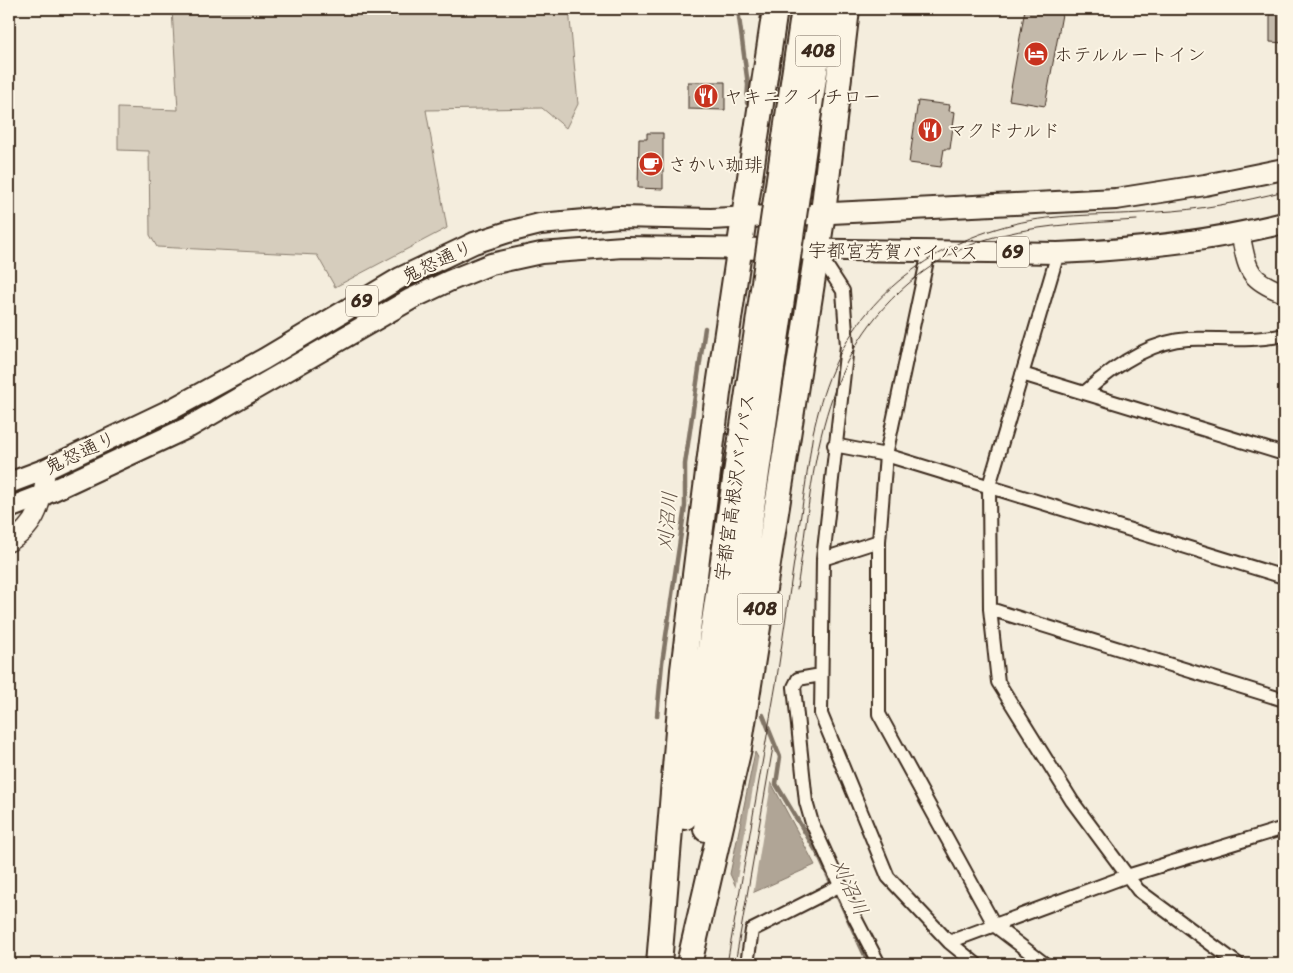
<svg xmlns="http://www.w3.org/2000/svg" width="1293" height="973" font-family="Sriracha,'Klee One',sans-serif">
<rect width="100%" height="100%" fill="#f4eddd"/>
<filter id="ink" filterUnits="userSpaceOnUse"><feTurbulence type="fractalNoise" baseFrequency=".02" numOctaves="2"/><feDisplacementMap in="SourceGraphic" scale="10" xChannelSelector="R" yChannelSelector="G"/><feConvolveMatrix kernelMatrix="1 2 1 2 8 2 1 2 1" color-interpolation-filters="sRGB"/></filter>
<g filter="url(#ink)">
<!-- green -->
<path fill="#d6cdbd" stroke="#887c6e" d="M172,9H569L578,104L566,128L542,108L426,110L447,228L335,287L317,255L157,247L150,235L149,151L118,150V108L178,110Z"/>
<!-- water -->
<path fill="#b0a596" stroke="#817466" d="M755,752L815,865L741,898L730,874Z"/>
<!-- pier -->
<path fill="#f4eddd" d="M759,754L772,778L753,895L741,900L735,890Z"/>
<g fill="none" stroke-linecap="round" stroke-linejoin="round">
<!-- stream -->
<path stroke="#817466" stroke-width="4.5" d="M730,9L738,10L748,85L747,103
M625,10L638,9
M763,715L780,757L776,784L818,854L869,964
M657,716L662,663L685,506V464L705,328"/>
</g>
<!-- building -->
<path fill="#c3b9aa" stroke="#3b2a1e" d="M1025,9H1063L1045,106L1009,100Z
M1270,9H1284V43L1270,42Z
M688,82H725V110L688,109Z
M918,101L950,105L949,111L955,112L950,149H944L941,167L909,163Z
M647,133H663V189L638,188L639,139H647Z"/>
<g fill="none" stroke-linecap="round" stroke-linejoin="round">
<defs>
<path id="street" d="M817,251L843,291L847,346L823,559L821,714L888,877L949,942L976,964
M929,251L886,455L879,541V714L995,926L1045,964
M1058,253L989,486L990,609L998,682L1072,801L1138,890L1238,964
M1022,374L1284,454
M1084,393C1112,368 1149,341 1188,339C1220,338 1253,342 1284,335
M834,445L886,455L1284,577
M823,559L879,541
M990,609L1284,700
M821,675L798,679L794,687L806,802L812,823L853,914L879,964
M949,942L1127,876L1284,828
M747,964L752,930L841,885"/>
<path id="secondary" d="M1240,233C1248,269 1246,279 1284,293
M9,542C38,526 43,500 46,469"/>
<path id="primary" d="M9,483L46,469L174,408L264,359L400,278L474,243L508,232L540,224L619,217L711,219L1116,199L1205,185L1284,169
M9,508L43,495L189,427L411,299L449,281L491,264L541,253L623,247L1058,253C1135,250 1210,241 1284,223"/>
<path id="highway" d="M792,89L804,9
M812,92L824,9
M685,817L751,372
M706,829L771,375
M659,964L683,670L718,393L775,9
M689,964L739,748L823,213L847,9"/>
</defs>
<!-- street casing -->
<use href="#street" stroke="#3b2a1e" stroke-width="16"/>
<!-- secondary casing -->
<use href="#secondary" stroke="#3b2a1e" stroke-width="21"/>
<!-- primary casing -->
<use href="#primary" stroke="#3b2a1e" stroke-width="24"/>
<!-- highway casing -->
<use href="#highway" stroke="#3b2a1e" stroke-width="28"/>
<!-- street -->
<use href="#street" stroke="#fcf5e5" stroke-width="12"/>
<!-- secondary -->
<use href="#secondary" stroke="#fcf5e5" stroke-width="18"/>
<!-- primary -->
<use href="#primary" stroke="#fcf5e5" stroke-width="20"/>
<!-- highway -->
<use href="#highway" stroke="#fcf5e5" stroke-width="24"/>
<!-- tram -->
<path stroke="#3b2a1e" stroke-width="1" d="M797,589C814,477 815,363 908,284C935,261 967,243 1002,235C1046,224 1092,223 1137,220
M727,964L776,684L813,433C818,412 823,391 832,371C868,284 955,229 1047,218C1084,214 1120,215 1157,212C1199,210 1243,202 1284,191
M735,964L773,747"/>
<defs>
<path id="highway-bridge" d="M751,372L792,89
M771,375L812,92"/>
</defs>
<!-- highway-bridge casing -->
<use href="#highway-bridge" stroke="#3b2a1e" stroke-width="28" stroke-linecap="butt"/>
<!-- highway-bridge -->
<use href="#highway-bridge" stroke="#fcf5e5" stroke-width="24"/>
</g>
</g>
<!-- icons -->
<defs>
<symbol id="hotel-disc" viewBox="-11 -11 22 22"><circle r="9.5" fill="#c8321e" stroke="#fcf5e5"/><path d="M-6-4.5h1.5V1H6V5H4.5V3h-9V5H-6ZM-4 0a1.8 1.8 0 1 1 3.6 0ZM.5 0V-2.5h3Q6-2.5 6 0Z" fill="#fff"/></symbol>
<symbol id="restaurant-disc" viewBox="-11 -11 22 22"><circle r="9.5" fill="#c8321e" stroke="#fcf5e5"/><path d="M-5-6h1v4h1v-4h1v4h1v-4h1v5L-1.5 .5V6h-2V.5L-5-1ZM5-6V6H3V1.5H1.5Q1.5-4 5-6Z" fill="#fff"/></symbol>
<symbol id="cafe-disc" viewBox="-11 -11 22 22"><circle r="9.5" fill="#c8321e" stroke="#fcf5e5"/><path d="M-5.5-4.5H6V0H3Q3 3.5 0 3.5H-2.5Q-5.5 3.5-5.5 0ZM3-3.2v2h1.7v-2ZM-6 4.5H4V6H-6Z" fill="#fff"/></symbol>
</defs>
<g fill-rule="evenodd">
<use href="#hotel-disc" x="1022" y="40" width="28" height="28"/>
<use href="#restaurant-disc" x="692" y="82" width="28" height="28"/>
<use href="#restaurant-disc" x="916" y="116" width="28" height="28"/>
<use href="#cafe-disc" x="637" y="150" width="28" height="28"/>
</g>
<g text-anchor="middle" stroke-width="4" stroke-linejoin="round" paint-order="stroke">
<!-- shield labels -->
<g fill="#fcf5e5" stroke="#75675a" stroke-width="1">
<rect x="795.5" y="35.5" width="45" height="31" rx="4"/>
<rect x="997" y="236.5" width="32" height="31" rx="4"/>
<rect x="346" y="285.5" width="32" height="31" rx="4"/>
<rect x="737.5" y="593.5" width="45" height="31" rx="4"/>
</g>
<g font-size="18" font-weight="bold" fill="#3b2a1e">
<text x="818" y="57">408</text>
<text x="1013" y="258">69</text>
<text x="362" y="307">69</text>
<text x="760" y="615">408</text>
</g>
<!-- poi labels -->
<g font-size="19" fill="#3b2a1e" stroke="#fcf5e5" text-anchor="start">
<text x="1054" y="61">ホテルルートイン</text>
<text x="724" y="103">ヤキニク イチロー</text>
<text x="948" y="137">マクドナルド</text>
<text x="668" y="171">さかい珈琲</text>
</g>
<!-- street labels -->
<g font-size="19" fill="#3b2a1e" stroke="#fcf5e5">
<text transform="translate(893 251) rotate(1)" y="7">宇都宮芳賀バイパス</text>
<text transform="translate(437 261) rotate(-25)" y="7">鬼怒通り</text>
<text transform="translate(80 452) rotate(-25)" y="7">鬼怒通り</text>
<text transform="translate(734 487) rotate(-82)" y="7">宇都宮高根沢バイパス</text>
</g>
<!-- water labels -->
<g font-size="20" font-style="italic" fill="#645548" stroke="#fcf5e5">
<text transform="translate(667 521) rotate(-85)" y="7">刈沼川</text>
<text transform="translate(850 887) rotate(65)" y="7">刈沼川</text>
</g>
</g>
<!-- margin -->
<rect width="1293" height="973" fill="none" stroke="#fcf5e5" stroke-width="30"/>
<rect x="15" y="15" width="1263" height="943" fill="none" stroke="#3b2a1e" stroke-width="2" filter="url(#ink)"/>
</svg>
